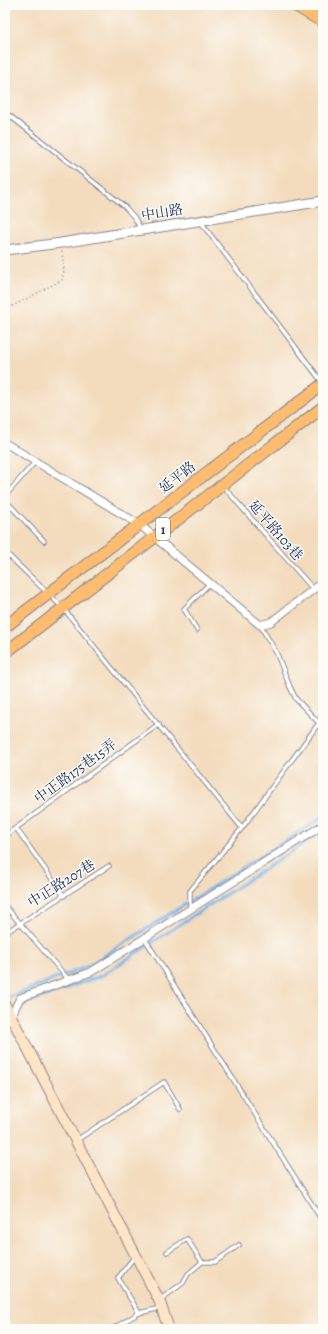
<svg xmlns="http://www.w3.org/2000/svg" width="328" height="1334" font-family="Alegreya,'Noto Serif TC',serif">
<rect width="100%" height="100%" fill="#fdfcf7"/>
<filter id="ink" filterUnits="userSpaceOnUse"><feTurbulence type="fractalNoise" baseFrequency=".025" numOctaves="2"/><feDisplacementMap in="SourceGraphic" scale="8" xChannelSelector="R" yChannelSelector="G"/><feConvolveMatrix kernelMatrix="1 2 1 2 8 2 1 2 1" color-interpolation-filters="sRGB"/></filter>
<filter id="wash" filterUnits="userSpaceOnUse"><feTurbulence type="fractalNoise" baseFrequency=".012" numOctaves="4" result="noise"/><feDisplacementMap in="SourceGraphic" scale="16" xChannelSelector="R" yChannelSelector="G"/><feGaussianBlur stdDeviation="0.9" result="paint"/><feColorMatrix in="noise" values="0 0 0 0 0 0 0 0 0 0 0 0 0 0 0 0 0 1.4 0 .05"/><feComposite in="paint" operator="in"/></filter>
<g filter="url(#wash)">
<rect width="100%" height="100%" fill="#f3dcbd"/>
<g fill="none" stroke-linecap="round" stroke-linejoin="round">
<!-- stream -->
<path stroke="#75b4e9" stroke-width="3" d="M5,999L88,966L323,817
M18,1006L101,976L323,831"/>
</g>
</g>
<g filter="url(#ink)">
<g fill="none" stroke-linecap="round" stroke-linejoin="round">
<defs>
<path id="service" d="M5,112L124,206L134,217L141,229
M200,221L322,382
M5,232L7,249
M223,486L313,589
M5,496L36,461
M5,500L44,541
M5,552L63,608L242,828
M260,625L277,654L290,687L296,699L319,723L323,719
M197,630L184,609L210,583
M16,828L64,896
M5,836L159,724
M5,906L69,980
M190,910V891L242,828L319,723
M5,933L109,866
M145,939L323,1222
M77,1140L164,1082L180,1109
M167,1252L187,1239L202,1262
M135,1256L118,1278L139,1313
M161,1299L183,1283L188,1274L202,1262H215L239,1245
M112,1329L139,1313L161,1308"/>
<path id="minor" d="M5,443L140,525L260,625L271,622L323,582
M5,1018L11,1016L20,998L91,972L323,825"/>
<path id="tertiary" d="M5,250L61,243L323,201"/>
<path id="secondary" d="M5,1005L159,1300L169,1329"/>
<path id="primary" d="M294,5L323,22
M5,627L323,384
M5,653L323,407"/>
</defs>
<!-- service casing -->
<use href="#service" stroke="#87868e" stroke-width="5.5"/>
<!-- minor casing -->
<use href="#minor" stroke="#87868e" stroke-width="9"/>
<!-- tertiary casing -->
<use href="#tertiary" stroke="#87868e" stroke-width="11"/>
<!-- secondary casing -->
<use href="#secondary" stroke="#87868e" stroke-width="12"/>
<!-- primary casing -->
<use href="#primary" stroke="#87868e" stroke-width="13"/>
<!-- path -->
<path stroke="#87868e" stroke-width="1.5" stroke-dasharray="1 3" stroke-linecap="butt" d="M5,310L62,280L64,271L62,251"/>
<!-- service -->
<use href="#service" stroke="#fff" stroke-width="3.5"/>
<!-- minor -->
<use href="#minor" stroke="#fff" stroke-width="7"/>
<!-- tertiary -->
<use href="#tertiary" stroke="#fff" stroke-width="9"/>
<!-- secondary -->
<use href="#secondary" stroke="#ffe4c6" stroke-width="10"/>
<!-- primary -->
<use href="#primary" stroke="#febc70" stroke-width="11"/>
</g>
</g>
<g text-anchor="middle" stroke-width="3" stroke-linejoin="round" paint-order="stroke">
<!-- shield labels -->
<rect fill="#fdfcf7" stroke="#5f6c8c" stroke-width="1" x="156" y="518" width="14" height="22" rx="3"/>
<g font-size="13" font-weight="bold" fill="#1b2f5e">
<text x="163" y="534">1</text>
</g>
<!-- street labels -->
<g font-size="14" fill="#1b2f5e" stroke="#fdfcf7">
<text transform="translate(162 212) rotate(-9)" y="5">中山路</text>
<text transform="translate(177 477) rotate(-38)" y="5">延平路</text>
<text transform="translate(276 530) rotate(49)" y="5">延平路103巷</text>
<text transform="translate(75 771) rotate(-36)" y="5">中正路175巷15弄</text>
<text transform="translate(61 883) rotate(-32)" y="5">中正路207巷</text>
</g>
</g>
<!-- margin -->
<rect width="328" height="1334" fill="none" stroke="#fdfcf7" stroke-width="20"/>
</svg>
